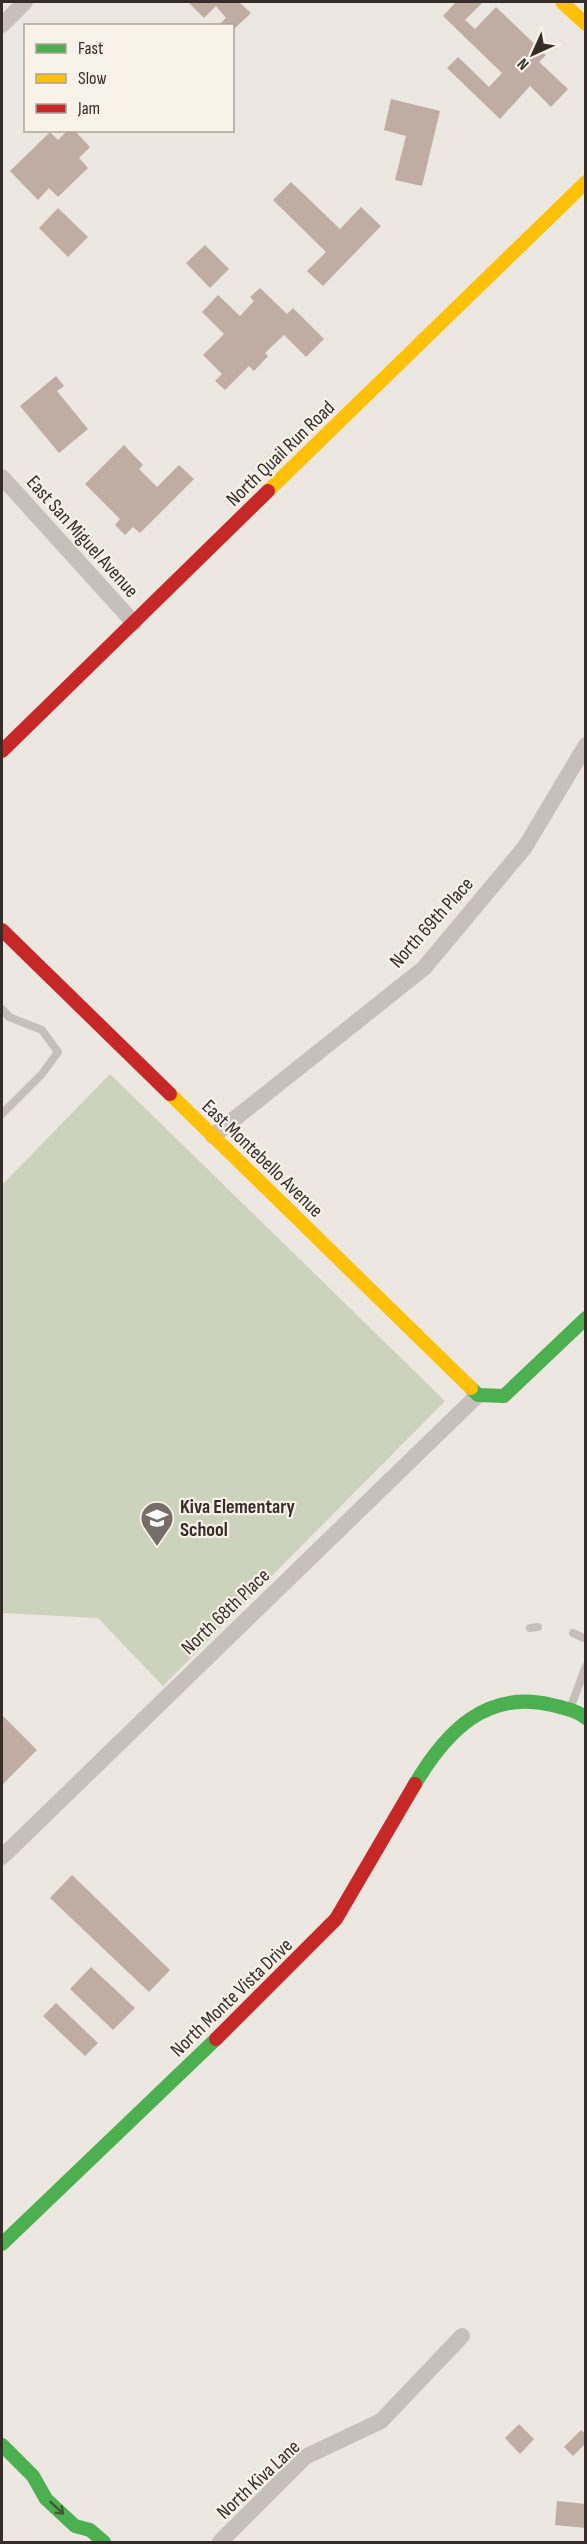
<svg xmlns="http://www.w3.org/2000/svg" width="587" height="2544" font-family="'Sofia Sans Condensed',sans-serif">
<rect width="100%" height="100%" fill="#ece7e1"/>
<!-- green -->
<path fill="#cdd2bc" d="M110,1074L445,1401L163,1686L98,1618L2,1613V1185Z"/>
<!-- building -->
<path fill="#bfaca3" d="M188,2H239L251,13L232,31V26H218L226,18L216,6L204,18Z
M456,2H483L465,20L475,29L496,7L546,55L539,62L568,89L551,107L530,86L500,119L447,68L458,57L489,87L502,73L443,16Z
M391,99L440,111L422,186L395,180L406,136L384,130Z
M68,130H74L90,147L79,158L88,168L58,197L49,188L38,200L10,171L50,132L58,140Z
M291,182L340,229L361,207L381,226L323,286L307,271L326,252L273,200Z
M58,208L88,237L68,257L39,228Z
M205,245L229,269L210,288L186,263Z
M260,288L287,314L293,308L324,339L306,357L284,335L265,353L268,356L254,371L249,366L225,390L215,381L222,374L203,355L224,334L202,312L218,295L240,316L254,301L250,297Z
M56,376L64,386L57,391L88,429L59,453L20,406Z
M124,445L143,465L139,469L157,487L179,465L194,479L140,533L133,527L125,535L115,525L120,519L85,484Z
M2,1715L37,1750L2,1785Z
M72,1875L170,1970L149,1992L50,1898Z
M91,1967L135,2008L113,2030L70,1989Z
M56,2003L98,2043L85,2056L43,2016Z
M519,2424L534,2439L520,2454L505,2438Z
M581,2430L586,2434V2443L573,2456L564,2447Z
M557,2501L586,2504V2528L555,2525Z"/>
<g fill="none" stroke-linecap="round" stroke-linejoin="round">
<!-- lane -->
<path stroke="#c6bfba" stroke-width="8" d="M2,1009L9,1017L42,1030L58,1052L42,1074L2,1114
M530,1628L538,1627
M573,1633L586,1639
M570,1709L586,1666"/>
<!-- street -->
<path stroke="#c6bfba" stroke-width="16" d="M2,25L25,2
M2,477L134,623
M213,1136L424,968L525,847L586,745
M2,1857L478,1395
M220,2542L305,2457L381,2421L462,2336"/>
<!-- fast -->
<path stroke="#4caf50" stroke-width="14" d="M471,1388L478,1395L504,1396L586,1318
M415,1784C446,1732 486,1689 552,1705C564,1708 576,1710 586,1718
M2,2244L216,2039
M2,2445L33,2476L46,2499L75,2526L90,2530L104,2542"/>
<!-- slow -->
<path stroke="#ffc107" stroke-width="14" d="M562,2L586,24
M268,491L586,182
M170,1094L471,1388"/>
<!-- jam -->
<path stroke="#c62828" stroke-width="14" d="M2,751L268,491
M2,930L170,1094
M216,2039L336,1919L415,1784"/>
</g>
<!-- one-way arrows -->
<defs><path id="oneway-shaft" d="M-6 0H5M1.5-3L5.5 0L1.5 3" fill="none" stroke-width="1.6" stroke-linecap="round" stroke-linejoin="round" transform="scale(1.5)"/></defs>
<use stroke="#3e5a36" href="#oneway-shaft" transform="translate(57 2508) rotate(43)"/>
<!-- icons -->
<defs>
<symbol id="school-pin" viewBox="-11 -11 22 30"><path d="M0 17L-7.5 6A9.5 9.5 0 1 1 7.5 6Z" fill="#766e69" stroke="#f9f2e9"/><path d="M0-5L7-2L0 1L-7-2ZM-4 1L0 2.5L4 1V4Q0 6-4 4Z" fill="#fff"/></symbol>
</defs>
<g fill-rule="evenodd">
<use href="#school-pin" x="138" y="1499" width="38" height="52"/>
</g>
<g text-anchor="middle" stroke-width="4.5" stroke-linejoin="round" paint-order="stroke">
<!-- street labels -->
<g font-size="20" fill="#362d28" stroke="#f9f2e9">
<text transform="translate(280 453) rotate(-44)" y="7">North Quail Run Road</text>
<text transform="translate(83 536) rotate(48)" y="7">East San Miguel Avenue</text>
<text transform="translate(431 922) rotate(-48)" y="7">North 69th Place</text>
<text transform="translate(263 1158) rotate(44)" y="7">East Montebello Avenue</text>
<text transform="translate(225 1611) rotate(-44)" y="7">North 68th Place</text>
<text transform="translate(231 1997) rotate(-44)" y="7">North Monte Vista Drive</text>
<text transform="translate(258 2479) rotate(-43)" y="7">North Kiva Lane</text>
</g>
<!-- poi labels -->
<g font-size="20" font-weight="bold" fill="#362d28" stroke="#f9f2e9" text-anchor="start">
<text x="180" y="1513">Kiva Elementary<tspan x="180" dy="23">School</tspan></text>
</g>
</g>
<!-- border -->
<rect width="587" height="2544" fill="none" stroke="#362d28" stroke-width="6"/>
<!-- legend -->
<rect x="24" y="24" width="210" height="108" fill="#f9f2e9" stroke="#aba39c" stroke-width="1.5"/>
<rect x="36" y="44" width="30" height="9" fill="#4caf50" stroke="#aba39c" stroke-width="1.5"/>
<text x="78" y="54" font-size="18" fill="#362d28">Fast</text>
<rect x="36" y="74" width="30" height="9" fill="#ffc107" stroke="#aba39c" stroke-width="1.5"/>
<text x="78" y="84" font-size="18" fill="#362d28">Slow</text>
<rect x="36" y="104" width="30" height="9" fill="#c62828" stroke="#aba39c" stroke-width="1.5"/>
<text x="78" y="114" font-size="18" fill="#362d28">Jam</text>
<!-- north arrow -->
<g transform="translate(533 54) rotate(225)" stroke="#f9f2e9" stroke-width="4.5" paint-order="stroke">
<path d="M0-4.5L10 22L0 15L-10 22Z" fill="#362d28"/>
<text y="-9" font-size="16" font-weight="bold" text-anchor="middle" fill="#362d28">N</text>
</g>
</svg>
